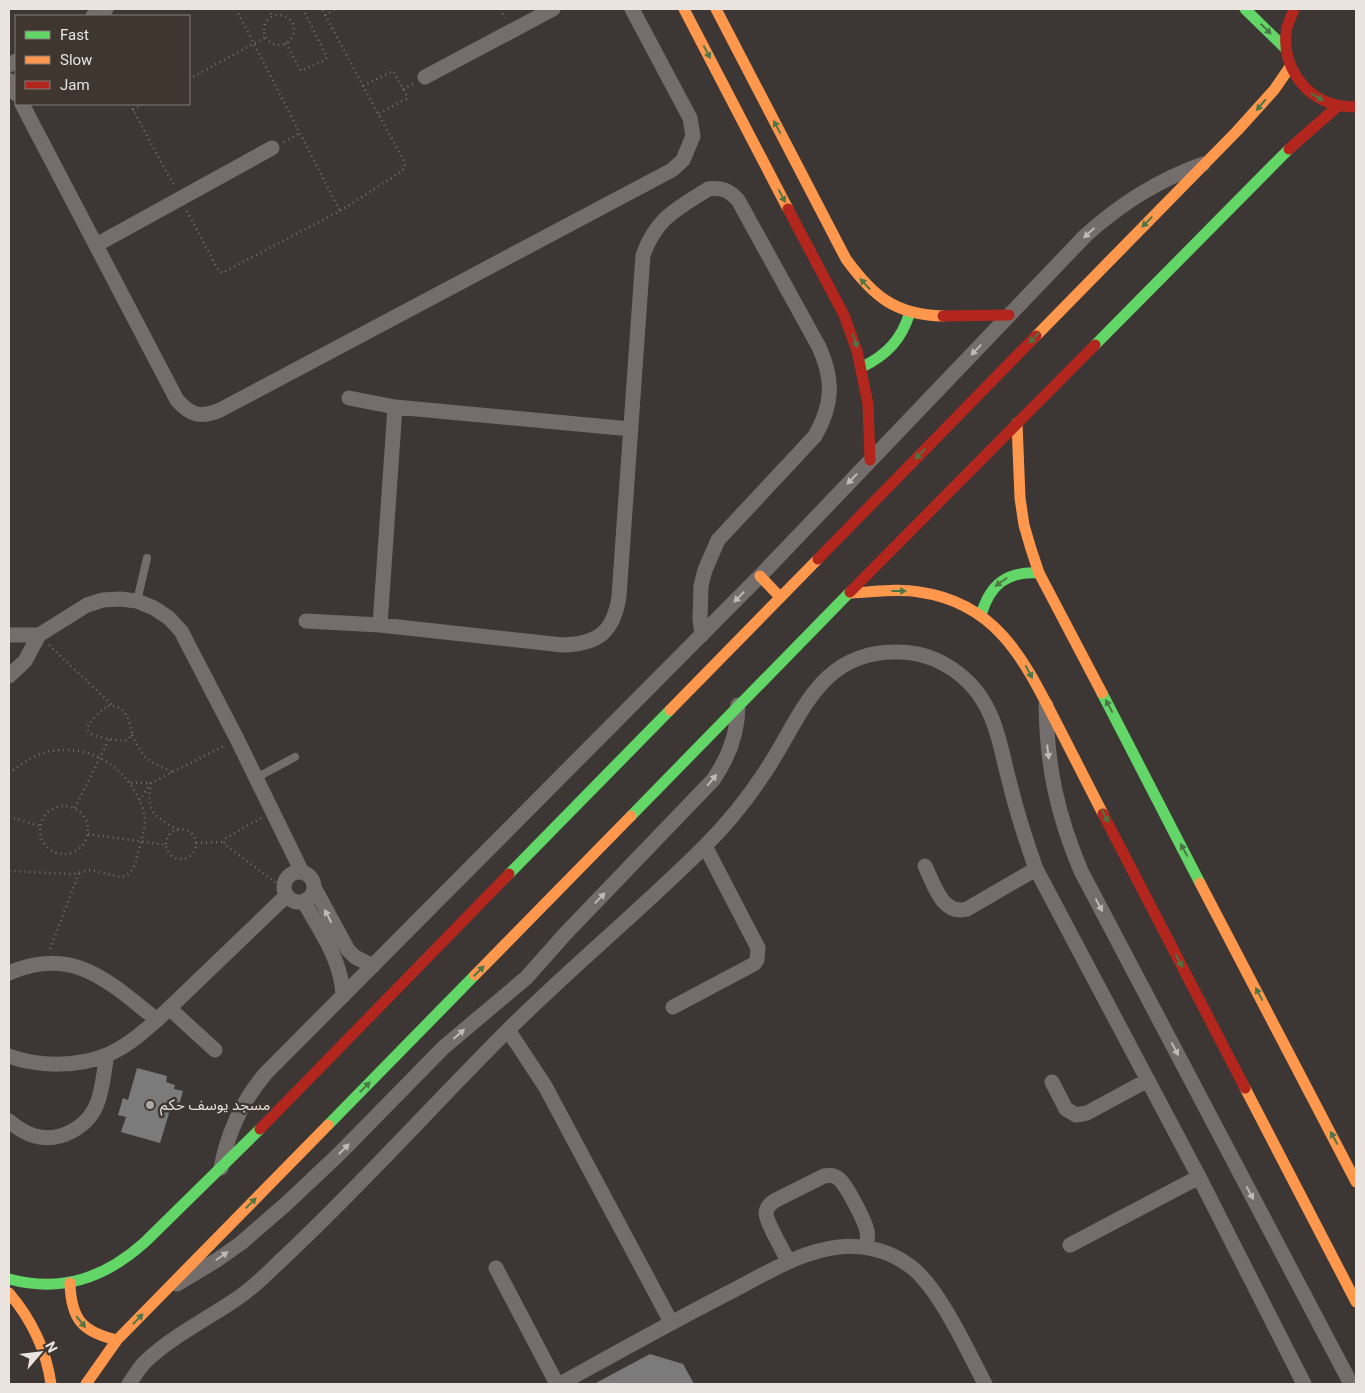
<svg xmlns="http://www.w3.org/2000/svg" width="1365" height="1393" font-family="Roboto,'Noto Sans Arabic',sans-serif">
<rect width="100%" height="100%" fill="#3c3734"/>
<!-- building -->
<path fill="#7c7b7c" d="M137,1068L167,1076L166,1082L175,1085L174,1089L183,1091L177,1112L170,1110L160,1143L121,1132L126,1117L118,1115L123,1098L128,1100Z
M650,1354L683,1364L694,1384H594Z"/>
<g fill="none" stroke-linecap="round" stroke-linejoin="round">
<!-- path -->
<path stroke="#736f6d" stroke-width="2.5" stroke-dasharray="1 4" stroke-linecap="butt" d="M236,9L340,211
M268,9L272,16
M500,9L505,18
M325,15L336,9
M264 30a15 15 0 1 1 30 0a15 15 0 1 1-30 0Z
M286,43L301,71L325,60L327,57L303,9
M189,79L266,37
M363,86L393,71L407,96L406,99L378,114
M403,89L413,84
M130,104L174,186
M133,110L144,104
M284,142L300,133
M187,211L217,268L222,273L340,211L402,171L405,166V162L378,114L322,9
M49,645L113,706
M108,706C125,704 129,719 132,732L129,739C122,742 116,740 109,739C93,736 78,733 96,716C100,712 103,709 108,706Z
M132,735C145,761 147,760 172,772
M9,773C22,764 35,753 52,751C88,745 121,764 137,795C141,802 145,813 145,821C144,835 138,851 135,865L130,873L122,877L90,870L73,874L9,871
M131,783H151L140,800
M40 830a24 24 0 1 1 48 0a24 24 0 1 1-48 0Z
M75,808L109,739
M9,817L40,826
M261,818L226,838L224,844L279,885
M166 844a15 15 0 1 1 30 0a15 15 0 1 1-30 0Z
M178,830C154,816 146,813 151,783L224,746
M88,834L166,845
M196,843L224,842
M50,949L79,873"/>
<!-- lane -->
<path stroke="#736e6c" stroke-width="8" d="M137,601L147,558
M256,778L295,757"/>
<!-- street -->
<path stroke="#736e6c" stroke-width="15" d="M93,16L106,9
M9,65L16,61
M425,77L553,9
M9,80L16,94
M22,104L177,400C191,416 201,418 220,410L672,170L683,160L693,136L690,118L632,9
M96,245L272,148
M349,398L395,407L631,429
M306,621L380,625L563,645C599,644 614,631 619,596L643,255C657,217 676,210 708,189C721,187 729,190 738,200L819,347C834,380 833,404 815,436L718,540L705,570L701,586L700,619L702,635
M380,625L395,407
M9,635H39
M9,676L25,661L39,635L87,605L103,600L120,599L137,601L154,608L169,618L181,631L237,739L302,872
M1046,705C1047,767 1057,814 1081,871L1351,1384
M925,866C934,884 942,916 967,909L1036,869
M284 887a15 15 0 1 1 30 0a15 15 0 1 1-30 0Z
M315,889L348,950L355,957L373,966
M304,902C321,932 342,961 343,996
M9,973C74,945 109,982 157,1020
M673,1007L754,964L757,960L758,948L705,846
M169,1008L215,1050
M508,1030L545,1086L671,1322
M9,1056C38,1067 78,1067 107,1055C126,1047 142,1033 157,1020L286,896
M1052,1082L1066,1109L1076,1115L1087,1113L1148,1080
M9,1121C17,1128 25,1133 35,1136C61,1143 90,1126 98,1101C103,1087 104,1070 107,1055
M221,1168C228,1131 242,1101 266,1073L760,576L1085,236C1120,204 1158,180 1203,164
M1070,1245L1199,1177
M788,1261C784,1252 766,1222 766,1213C767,1206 771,1203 776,1200L824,1176C830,1175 835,1175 839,1179C847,1186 865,1221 867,1231C868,1236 867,1242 867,1247
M496,1268L557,1384
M177,1284L217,1260L241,1243L286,1204L339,1154L444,1047L526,978L566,933L713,780C729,757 738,733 738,705
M129,1384C134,1377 139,1368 145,1362C171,1337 205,1320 235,1300C250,1290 263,1278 276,1265C356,1191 429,1109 506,1032C570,968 641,910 705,846C727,824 748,798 765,772C801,719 818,650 898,652C937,652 973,677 989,712C1000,734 1003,760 1010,784C1017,813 1026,841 1036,869L1199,1177L1304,1384
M560,1384C618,1352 675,1320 734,1290C767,1273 801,1251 839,1247C864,1244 890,1251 910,1266C939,1287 968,1352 985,1384"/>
<!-- fast -->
<path stroke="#63d668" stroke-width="11" d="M1245,9L1286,49
M1095,345L1289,149
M862,367C887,355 902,339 910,312
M981,615C990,584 1007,571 1039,573
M1102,693L1200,883
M631,816L850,592
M509,874L670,710
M328,1125L475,975
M9,1279C62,1293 105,1278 145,1242L260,1129"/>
<!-- slow -->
<path stroke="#ff974d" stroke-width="11" d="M684,9L788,209
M716,9L846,259C873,296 895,315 943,316
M1036,336L1237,131L1274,90L1290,67
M1017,423L1020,498L1024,525L1031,549L1039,573L1102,693
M760,576L780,597
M851,593C874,592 897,588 919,592C997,603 1024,660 1056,722C1072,753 1087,783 1103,814
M670,710L818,559
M1200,883L1356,1182
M475,975L631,816
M1245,1088L1356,1302
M70,1283C71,1319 82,1332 117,1340
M9,1293C32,1320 46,1349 51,1384
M86,1384L117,1340L328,1125"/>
<!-- jam -->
<path stroke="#b3261e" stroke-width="11" d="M1294,9C1292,15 1289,21 1287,27C1280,62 1302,97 1337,105C1343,107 1350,106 1356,107
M1289,149L1338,106
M788,209L844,315L857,351L868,404L870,460
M943,316L1009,315
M818,559L1036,336
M850,592L1095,345
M1103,814L1245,1088
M260,1129L509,874"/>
</g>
<!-- one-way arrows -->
<defs><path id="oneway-solid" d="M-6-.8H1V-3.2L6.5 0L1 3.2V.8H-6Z" transform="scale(1.25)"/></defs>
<g fill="#4d7646">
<use href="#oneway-solid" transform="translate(1266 29) rotate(45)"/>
<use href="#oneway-solid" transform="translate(707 52) rotate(62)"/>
<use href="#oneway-solid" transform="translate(1317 97) rotate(31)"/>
<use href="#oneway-solid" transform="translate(1261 105) rotate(130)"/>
<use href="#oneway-solid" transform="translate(777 127) rotate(-118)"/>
<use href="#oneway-solid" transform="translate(782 196) rotate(62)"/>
<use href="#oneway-solid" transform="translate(1147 222) rotate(134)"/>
<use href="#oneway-solid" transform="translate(865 284) rotate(-133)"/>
<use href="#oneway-solid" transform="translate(1034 338) rotate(134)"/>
<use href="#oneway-solid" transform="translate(855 341) rotate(71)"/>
<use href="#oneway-solid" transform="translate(920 454) rotate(134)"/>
<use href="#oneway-solid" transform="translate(1001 582) rotate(145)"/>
<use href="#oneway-solid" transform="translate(899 591)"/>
<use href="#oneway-solid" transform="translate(1029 672) rotate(62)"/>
<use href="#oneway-solid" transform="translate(1109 706) rotate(-118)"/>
<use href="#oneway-solid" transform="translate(1105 816) rotate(63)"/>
<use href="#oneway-solid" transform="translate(1184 850) rotate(-118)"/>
<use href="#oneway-solid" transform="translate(1179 961) rotate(63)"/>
<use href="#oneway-solid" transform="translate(479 971) rotate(-45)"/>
<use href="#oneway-solid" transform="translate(1259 994) rotate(-118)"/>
<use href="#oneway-solid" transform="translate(365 1087) rotate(-45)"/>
<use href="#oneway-solid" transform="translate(1334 1138) rotate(-118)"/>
<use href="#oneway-solid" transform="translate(251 1203) rotate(-45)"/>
<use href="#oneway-solid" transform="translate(138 1319) rotate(-46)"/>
<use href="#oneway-solid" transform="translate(81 1322) rotate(51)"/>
</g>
<g fill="#c0bab7">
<use href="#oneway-solid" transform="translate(1089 233) rotate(137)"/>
<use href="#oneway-solid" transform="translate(976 350) rotate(134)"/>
<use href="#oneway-solid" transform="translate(852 479) rotate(134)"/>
<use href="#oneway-solid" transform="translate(739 597) rotate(134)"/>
<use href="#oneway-solid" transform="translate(1048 752) rotate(83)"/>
<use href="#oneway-solid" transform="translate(712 780) rotate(-51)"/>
<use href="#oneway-solid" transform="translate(600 898) rotate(-46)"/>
<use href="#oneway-solid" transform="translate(1099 905) rotate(62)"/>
<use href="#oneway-solid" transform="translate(328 916) rotate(-117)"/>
<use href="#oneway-solid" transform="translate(459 1034) rotate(-42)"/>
<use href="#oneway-solid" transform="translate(1175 1049) rotate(62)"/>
<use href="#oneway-solid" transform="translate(344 1149) rotate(-45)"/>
<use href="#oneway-solid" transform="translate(1250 1193) rotate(62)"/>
<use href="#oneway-solid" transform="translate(222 1256) rotate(-35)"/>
</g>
<!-- markers -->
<circle fill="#ada7a4" stroke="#3f3630" stroke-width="2" cx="150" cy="1105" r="5"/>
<g text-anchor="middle" stroke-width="5" stroke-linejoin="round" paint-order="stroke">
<!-- poi labels -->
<g font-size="15" fill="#eae3e0" stroke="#3f3630" text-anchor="start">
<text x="160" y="1110">مسجد يوسف حكم</text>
</g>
</g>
<!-- border -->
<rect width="1365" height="1393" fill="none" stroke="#eae3e0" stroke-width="20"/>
<!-- legend -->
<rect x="15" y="15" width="175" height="90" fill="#3f3630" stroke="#837b76"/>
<rect x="25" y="31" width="25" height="8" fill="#63d668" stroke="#837b76"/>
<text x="60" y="40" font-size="15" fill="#eae3e0">Fast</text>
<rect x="25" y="56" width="25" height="8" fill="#ff974d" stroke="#837b76"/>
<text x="60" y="65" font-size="15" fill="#eae3e0">Slow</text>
<rect x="25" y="81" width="25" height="8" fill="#b3261e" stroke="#837b76"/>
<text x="60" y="90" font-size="15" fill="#eae3e0">Jam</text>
<!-- north arrow -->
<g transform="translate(40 1353) rotate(62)" stroke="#3f3630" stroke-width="4" paint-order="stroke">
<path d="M0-4L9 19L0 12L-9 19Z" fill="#eae3e0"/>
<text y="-8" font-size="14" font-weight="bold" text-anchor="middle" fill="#eae3e0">N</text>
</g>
</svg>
